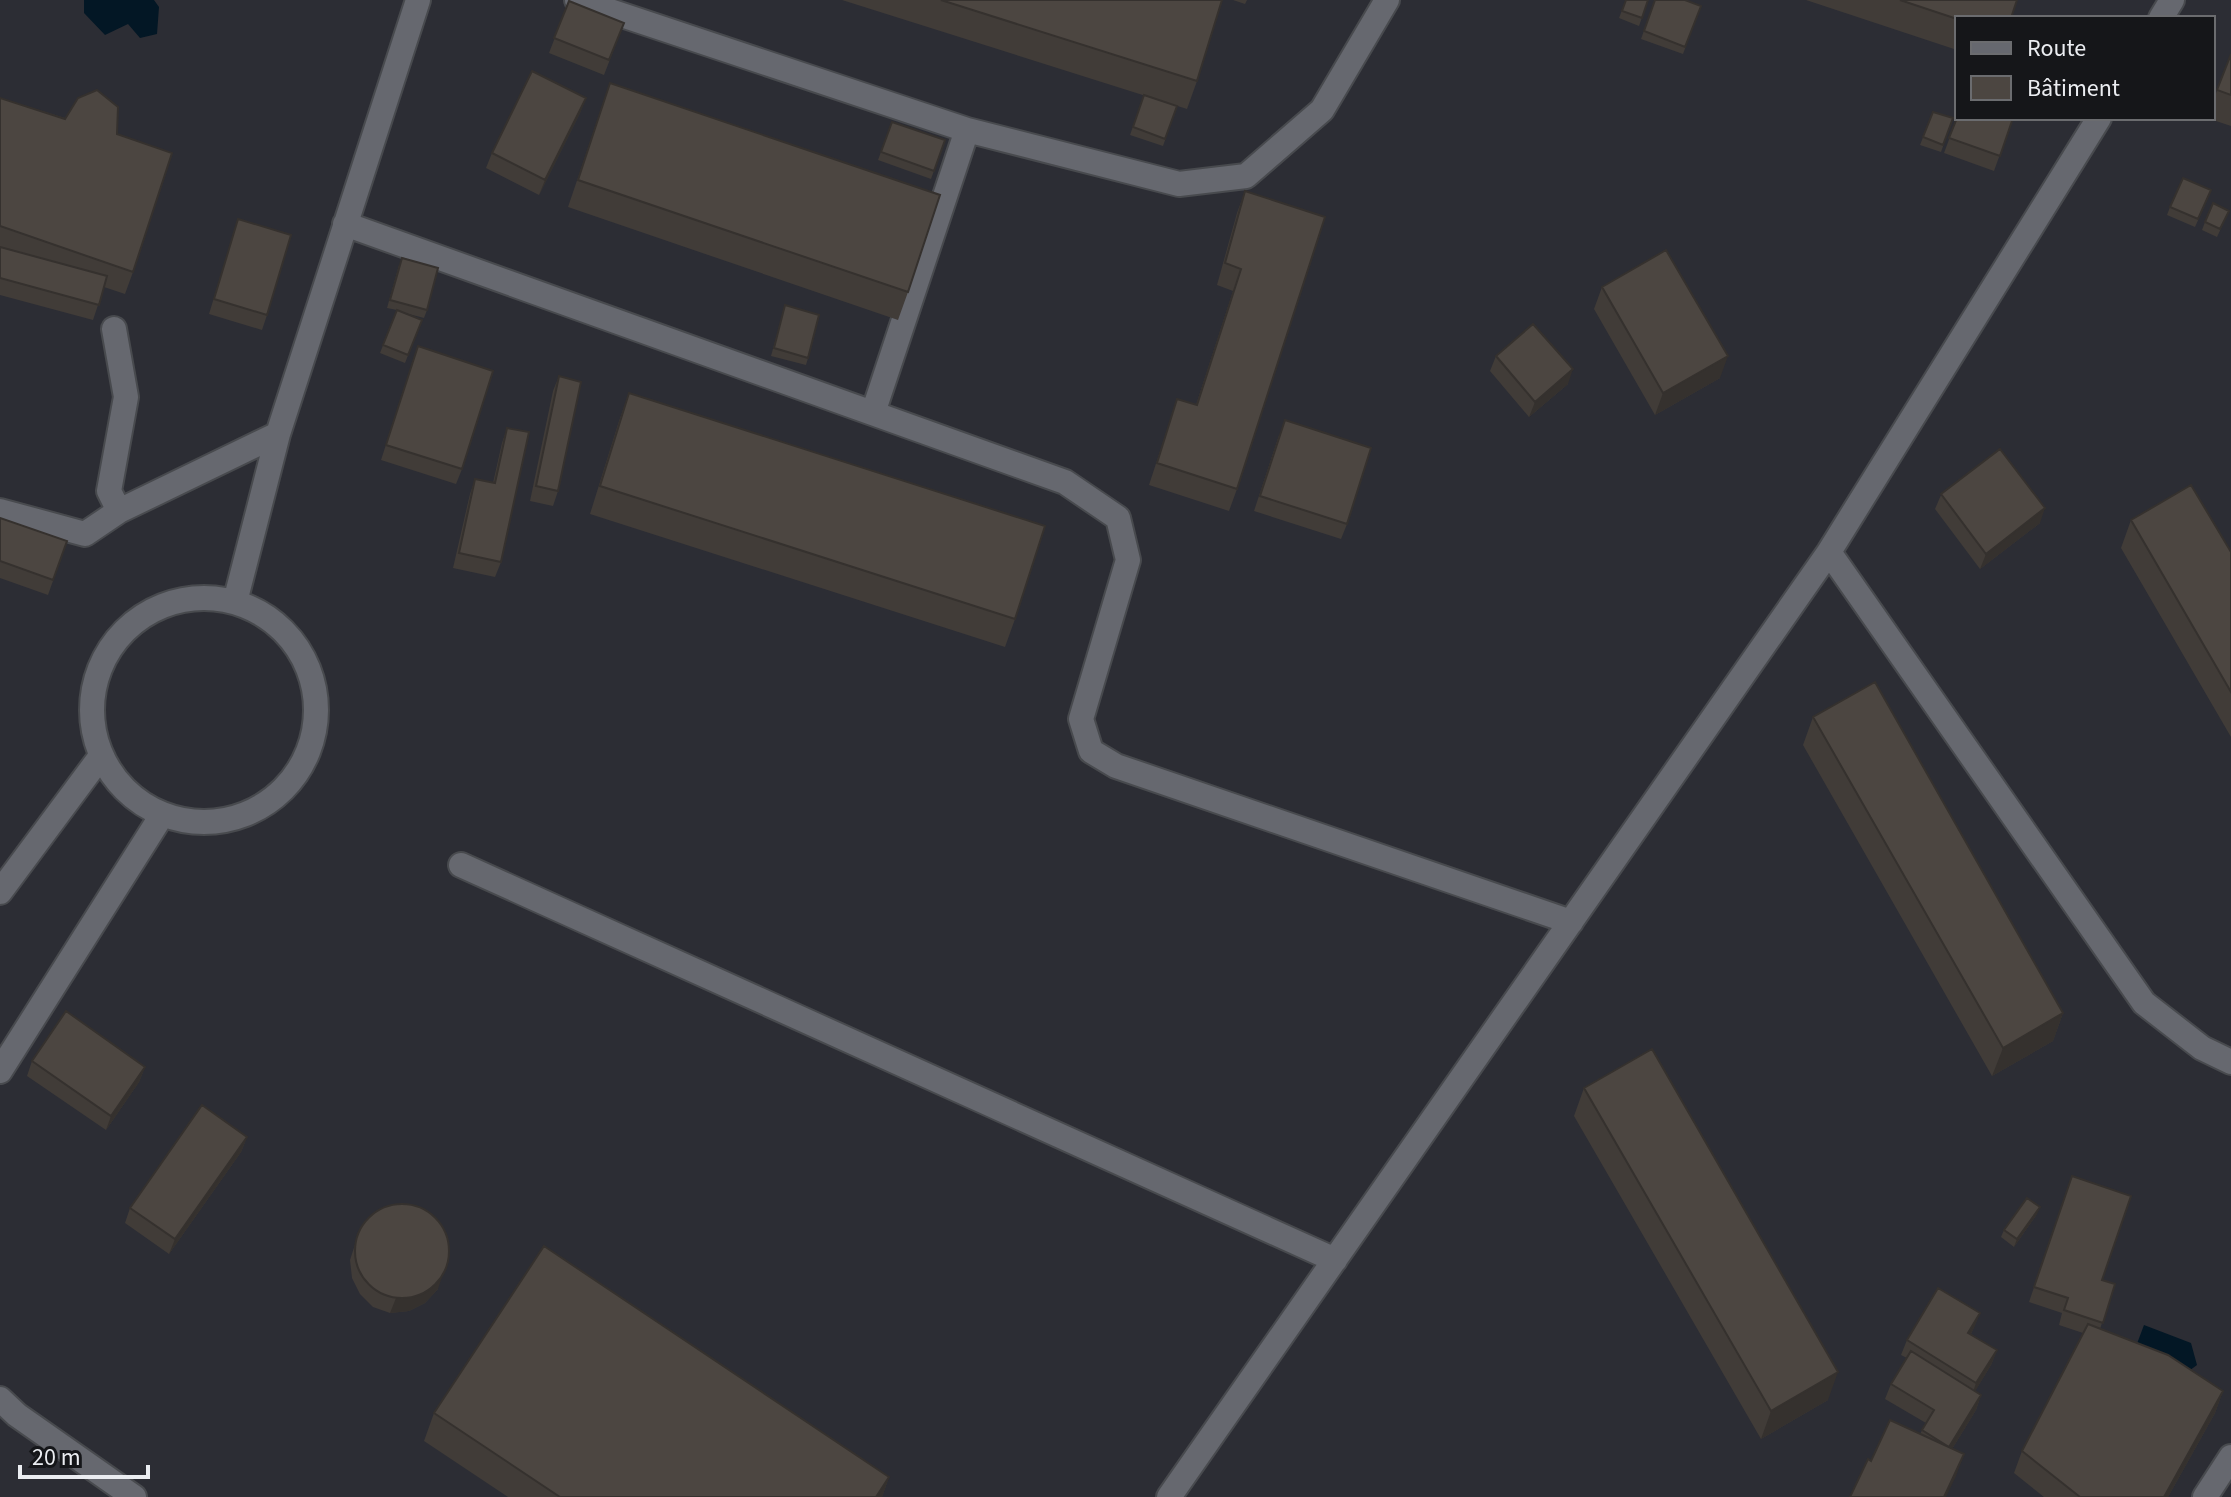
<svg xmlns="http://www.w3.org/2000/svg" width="2231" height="1497" font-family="'Source Sans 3',sans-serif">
<rect width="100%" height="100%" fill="#2c2d34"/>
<!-- water -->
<path fill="#031725" d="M84,0H154L159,7L157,34L140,38L128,24L105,35L84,13Z
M2144,1325L2191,1343L2197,1365L2178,1379L2132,1357Z"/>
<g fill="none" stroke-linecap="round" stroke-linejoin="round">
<defs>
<path id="minor" d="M577,0L967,130L1179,184L1246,176L1322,110L1387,0
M2161,18L2172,0
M345,224L1065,482L1118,518L1128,560L1081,719L1091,751L1116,766L1571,922
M114,329L126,397L109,491L119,511
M873,413L967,130
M0,511L85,534L119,511L278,434
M1829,552L2144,1003L2202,1048L2231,1062
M92 710a112 112 0 1 1 224 0a112 112 0 1 1-224 0Z
M235,602L278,434L418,0
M461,865L1335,1260
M0,892L101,756
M0,1071L162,815
M0,1399L17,1415L134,1497
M1169,1497L1829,552L2099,118
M2205,1497L2231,1457"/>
</defs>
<!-- minor casing -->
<use href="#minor" stroke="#484a4e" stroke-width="28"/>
<!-- minor -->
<use href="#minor" stroke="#66686f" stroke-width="24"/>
</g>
<!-- wall -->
<path fill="#413c38" d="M842,0H1222L1197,81L1187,109Z
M1233,0H1247L1245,4Z
M1626,0H1648L1639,26L1619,18Z
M1655,0L1701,6L1683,54L1641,39Z
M1806,0H2017L1957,18V50Z
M569,1L624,23L604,75L549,53Z
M2231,54V126L2207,118H2213V101Z
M610,83L908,292L898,320L568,207Z
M1144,95L1177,106L1163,146L1130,135Z
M0,98L117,134L133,272L125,294L104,287L93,320L0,295Z
M586,98L580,113L539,195L486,168L492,153Z
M1933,112L1953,118L1941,152L1920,145Z
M1957,118H2013L1994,171L1944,153Z
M892,122L945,140L931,179L878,160Z
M1245,191L1237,489L1229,511L1149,485L1177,399L1196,405L1233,291L1217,285L1237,213Z
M2208,198L2195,227L2167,215L2170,207Z
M2229,211L2217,237L2202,230L2205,222Z
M238,219L267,315L262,330L209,314Z
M399,265L427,310L424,318L401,312L422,320L405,363L380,353L397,310L387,308Z
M1602,287L1720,378L1655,415L1594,309Z
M785,305L808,358L806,365L771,356Z
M418,346L462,469L456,484L381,460Z
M1496,356L1568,384L1529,417L1490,371Z
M559,376L558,491L553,506L530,501L553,391Z
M629,393L1015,619L1005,647L590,514L619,421Z
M507,428L501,562L495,577L453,568L470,494L475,479L493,483L502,443Z
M1279,435L1347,524L1341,539L1254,511Z
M1941,495L2040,523L1980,569L1935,509Z
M0,518L67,541L48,595L0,578Z
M2131,520L2231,552V737L2121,548Z
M1813,717L2063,1013L2053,1041L1992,1076L1803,745Z
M32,1061L145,1067L139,1082L106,1130L27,1076Z
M1584,1088L1828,1400L1761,1439L1574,1116Z
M247,1137L241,1152L169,1254L125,1223L130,1208Z
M2072,1176L2102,1280L2115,1284L2100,1329L2223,1391L2215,1413L2168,1497H2044L2014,1473L2022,1451L2083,1333L2059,1325L2062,1313L2029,1302Z
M2037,1214L2014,1247L2001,1237L2004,1230Z
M361,1226L438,1289L425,1303L409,1311L390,1313L373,1307L360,1294L352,1278L350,1260Z
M1980,1313L1971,1334L1997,1350L1991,1365L1975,1391L1981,1395L1976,1410L1952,1449L1956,1476L1871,1461L1920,1434L1926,1423L1885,1399L1891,1384L1907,1358L1901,1355L1907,1340Z
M434,1413L889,1477L882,1497H508L424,1441Z"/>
<!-- shaded-wall -->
<path fill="#35312e" d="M586,98L580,113L539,195L545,180Z
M1728,356L1720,378L1655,415L1663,393Z
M1573,369L1568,384L1529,417L1535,402Z
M2045,508L2040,523L1980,569L1986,554Z
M2063,1013L2053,1041L1992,1076L2003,1048Z
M145,1067L139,1082L106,1130L111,1116Z
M247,1137L241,1152L169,1254L175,1239Z
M2040,1207L2037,1214L2014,1247L2017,1239Z
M443,1274L438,1289L425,1303L409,1311L390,1313L396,1298Z
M1980,1313L1974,1328L1963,1348L1968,1333Z
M1997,1350L1991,1365L1971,1398L1976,1383Z
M1838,1372L1828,1400L1761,1439L1771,1411Z
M2223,1391L2215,1413L2168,1497H2164Z
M1981,1395L1976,1410L1944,1462L1949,1447Z
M1964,1454L1956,1476L1946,1497H1944Z
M889,1477L882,1497H876Z"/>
<!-- building -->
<path fill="#4c4641" stroke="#35312e" stroke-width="2" d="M941,0H1222L1197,81Z
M1626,0H1648L1642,18L1622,11Z
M1655,0H1685L1701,6L1685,47L1644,31Z
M1900,0H2017L2011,18L1957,19Z
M569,1L624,23L609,60L554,38Z
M2231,54V95L2217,90Z
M532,71L586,98L545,180L492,153Z
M610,83L940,195L908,292L578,180Z
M97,90L118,107L117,134L172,153L133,272L0,226V98L65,119L78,98Z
M1144,95L1177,106L1165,139L1133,127Z
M1933,112L1953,118L1943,145L1923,137Z
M1957,118H2013L2000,156L1949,138Z
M892,122L945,140L934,171L881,152Z
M2183,178L2211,190L2198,219L2170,207Z
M1245,191L1325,217L1237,489L1157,463L1177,399L1197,405L1241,269L1225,263Z
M2213,203L2229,211L2220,229L2205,222Z
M238,219L291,235L267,315L214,299Z
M0,247L107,276L99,305L0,278Z
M1666,250L1728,356L1663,393L1602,287Z
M402,258L438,268L427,310L390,300Z
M785,305L819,315L808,358L774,348Z
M397,310L422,320L408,355L383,345Z
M1533,324L1573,369L1535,402L1496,356Z
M418,346L493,371L462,469L386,445Z
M559,376L581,382L558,491L536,486Z
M629,393L1045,526L1015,619L600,486Z
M1285,420L1371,448L1347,524L1260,496Z
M507,428L529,432L501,562L459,553L475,479L495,483Z
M2000,449L2045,508L1986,554L1941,494Z
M2191,485L2231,552V692L2131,520Z
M0,518L67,541L53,580L0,561Z
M1875,682L2063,1013L2003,1048L1813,717Z
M66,1011L145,1067L111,1116L32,1061Z
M1652,1049L1838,1372L1771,1411L1584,1088Z
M202,1105L247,1137L175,1239L130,1208Z
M2072,1176L2131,1196L2102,1280L2115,1284L2103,1323L2064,1310L2068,1298L2034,1287Z
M2027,1198L2040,1207L2017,1239L2004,1230Z
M355 1251a47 47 0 1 1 94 0a47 47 0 1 1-94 0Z
M544,1246L889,1477L876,1497H560L434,1413Z
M1938,1288L1980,1313L1968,1333L1997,1350L1976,1383L1907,1340Z
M2088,1324L2168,1355L2223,1391L2164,1497H2080L2022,1451Z
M1911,1351L1981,1395L1949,1447L1922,1430L1934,1410L1891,1384Z
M1890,1420L1964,1454L1944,1497H1850L1868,1459L1871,1461Z"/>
<!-- legend -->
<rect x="1955" y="16" width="260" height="104" fill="#151619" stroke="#6b6c6f" stroke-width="2"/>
<rect x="1971" y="42" width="40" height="12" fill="#66686f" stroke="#6b6c6f" stroke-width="2"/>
<text x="2027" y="56" font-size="24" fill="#ebedf1">Route</text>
<rect x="1971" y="76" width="40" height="24" fill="#4c4641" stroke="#6b6c6f" stroke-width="2"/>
<text x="2027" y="96" font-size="24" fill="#ebedf1">Bâtiment</text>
<!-- scale -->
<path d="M20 1465v12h128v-12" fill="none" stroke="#ebedf1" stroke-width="4"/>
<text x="32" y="1465" font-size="24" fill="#ebedf1" stroke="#151619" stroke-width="6" paint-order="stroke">20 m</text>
</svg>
